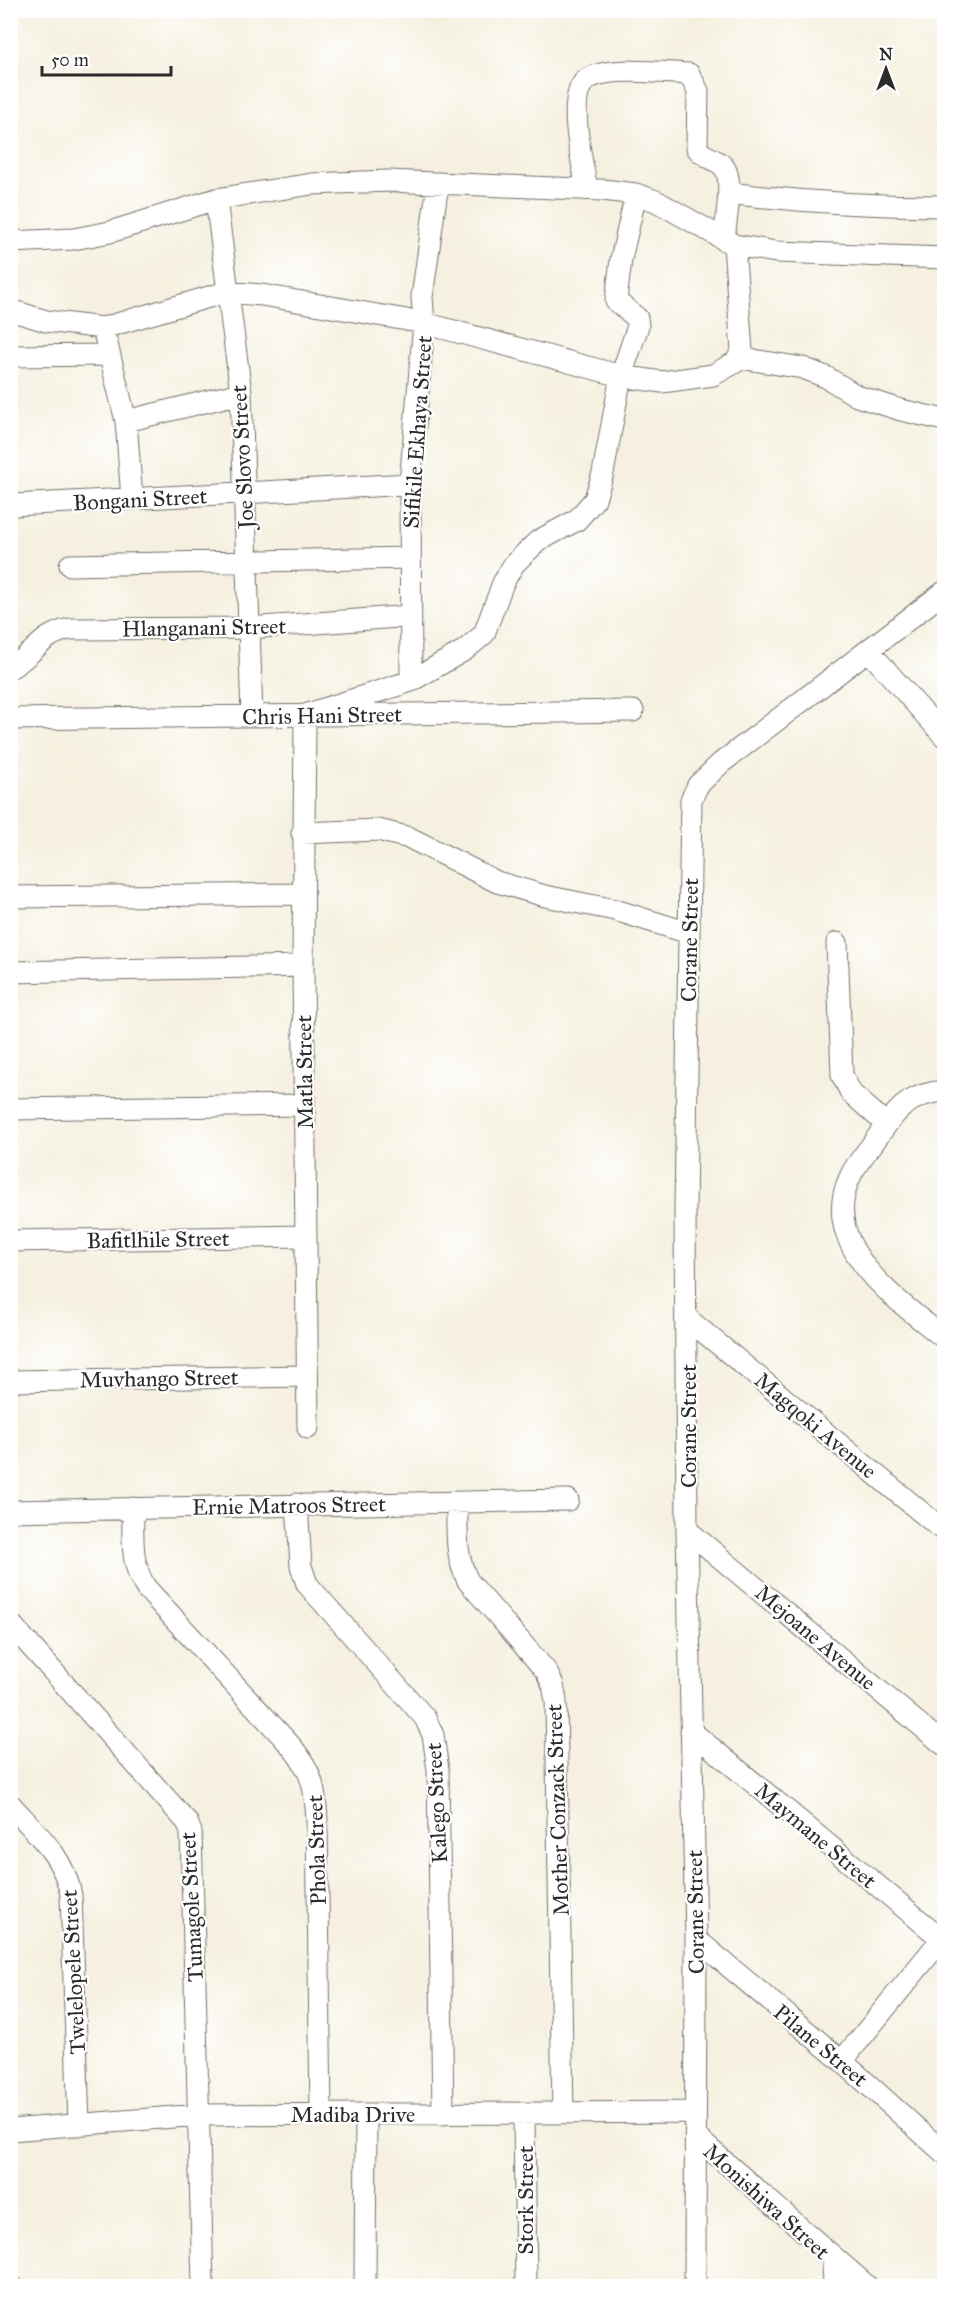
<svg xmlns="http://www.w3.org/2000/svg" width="955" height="2297" font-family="'IM FELL Great Primer',serif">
<rect width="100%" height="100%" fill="#fff"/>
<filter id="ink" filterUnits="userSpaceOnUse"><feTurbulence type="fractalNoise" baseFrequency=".0167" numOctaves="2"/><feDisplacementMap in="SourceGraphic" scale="12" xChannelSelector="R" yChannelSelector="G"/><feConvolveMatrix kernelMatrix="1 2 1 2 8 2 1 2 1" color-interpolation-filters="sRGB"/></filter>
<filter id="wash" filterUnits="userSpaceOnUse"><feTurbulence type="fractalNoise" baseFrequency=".008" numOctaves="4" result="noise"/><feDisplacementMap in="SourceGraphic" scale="24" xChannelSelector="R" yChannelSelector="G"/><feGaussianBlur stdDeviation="1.35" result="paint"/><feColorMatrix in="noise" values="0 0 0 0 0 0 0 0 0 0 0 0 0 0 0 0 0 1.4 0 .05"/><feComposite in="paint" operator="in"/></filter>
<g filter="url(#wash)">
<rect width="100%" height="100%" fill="#f5f0df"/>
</g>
<g filter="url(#ink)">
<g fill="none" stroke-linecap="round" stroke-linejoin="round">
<defs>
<path id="minor" d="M587,189C583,166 566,98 585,81C603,65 665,73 689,74L698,91L697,148C704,158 715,158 723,166C735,178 725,224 724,240
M729,193C801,202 872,206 944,206
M216,199L241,393L252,716
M10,242L74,239L110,232L216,199L312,184L388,181L603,190L636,194L656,201L734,245L776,252L944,258
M10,310L46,321L103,328L226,292L262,295L424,323L621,376L662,382L713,375L736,362L742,351L734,245
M103,328L126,421L132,499
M10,356L108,355
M740,358L803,368L826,377L857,396L901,410L944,420
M126,421L241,393
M14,505L410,484
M70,565L410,558
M869,651L944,736
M10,668C34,655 41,634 70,629L249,628L411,616
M411,681L410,484L424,323L422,297L438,183
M10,719L633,711
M302,833L378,830L410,838L497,882L545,896L615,910L689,933
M10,897L303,894
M837,943L842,1075L851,1093L886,1124
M10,972L303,966
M944,1091C909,1094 896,1110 876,1139C868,1151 856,1163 850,1177C817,1247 899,1301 944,1338
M10,1109L304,1105
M10,1241L305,1236
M688,1319L944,1531
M10,1381L307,1376
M308,1428L303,966L305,715L411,681L465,650L484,634L503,583L514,564L538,541L577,520L595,499L603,473L621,376L638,326L637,318L616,301L621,259L636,194
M297,1504L301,1566L307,1584L425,1718L433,1735L438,1770L443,2114
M457,1504C457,1531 455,1556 468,1581L546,1671L553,1685L556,1701L563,2113
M133,1508C133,1536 130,1564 146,1588L292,1747C313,1773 315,1788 317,1820L321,2114
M10,1511L568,1500
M687,1530L944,1745
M10,1623L187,1822L191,1832L203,2286
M691,1731L942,1939
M10,1804C36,1833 64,1856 71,1895L79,2125
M696,1939L842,2061L944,2153
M842,2061L944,1936
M524,2114L526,2286
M10,2130L199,2115L695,2112
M696,2137L867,2286
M833,2260L834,2286
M10,2286H11
M365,2286L366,2114
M695,2286L696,1939L687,1530L685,1211L691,800L698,785L721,763L944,592"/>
</defs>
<!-- minor casing -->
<use href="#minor" stroke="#72706a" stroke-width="23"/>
<!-- minor -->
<use href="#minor" stroke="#fff" stroke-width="21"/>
</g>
</g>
<g text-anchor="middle" stroke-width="4.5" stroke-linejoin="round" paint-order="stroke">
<!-- street labels -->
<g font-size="22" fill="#2b2b2b" stroke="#fff">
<text transform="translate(417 432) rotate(-86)" y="8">Sifikile Ekhaya Street</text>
<text transform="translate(242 457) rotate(-93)" y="8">Joe Slovo Street</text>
<text transform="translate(140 499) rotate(-3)" y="8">Bongani Street</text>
<text transform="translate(204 627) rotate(-1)" y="8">Hlanganani Street</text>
<text transform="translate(322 715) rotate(-1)" y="8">Chris Hani Street</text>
<text transform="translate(689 940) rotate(-89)" y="8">Corane Street</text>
<text transform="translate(304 1072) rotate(-91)" y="8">Matla Street</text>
<text transform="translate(158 1239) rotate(-1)" y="8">Bafitlhile Street</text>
<text transform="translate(159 1378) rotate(-1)" y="8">Muvhango Street</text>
<text transform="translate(816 1425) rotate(40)" y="8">Magqoki Avenue</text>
<text transform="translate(688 1426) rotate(-90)" y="8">Corane Street</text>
<text transform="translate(289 1505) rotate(-1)" y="8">Ernie Matroos Street</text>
<text transform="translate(816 1637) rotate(40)" y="8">Mejoane Avenue</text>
<text transform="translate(436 1803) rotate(-93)" y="8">Kalego Street</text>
<text transform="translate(557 1810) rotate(-92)" y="8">Mother Conzack Street</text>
<text transform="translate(816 1835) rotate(40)" y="8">Maymane Street</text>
<text transform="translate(316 1850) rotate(-92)" y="8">Phola Street</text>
<text transform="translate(191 1907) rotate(-93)" y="8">Tumagole Street</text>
<text transform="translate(695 1912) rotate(-91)" y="8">Corane Street</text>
<text transform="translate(73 1972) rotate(-93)" y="8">Twelelopele Street</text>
<text transform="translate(821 2045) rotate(40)" y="8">Pilane Street</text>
<text x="353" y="2122">Madiba Drive</text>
<text transform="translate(525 2200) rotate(-90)" y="8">Stork Street</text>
<text transform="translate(767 2201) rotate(42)" y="8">Monishiwa Street</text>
</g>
</g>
<!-- margin -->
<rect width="955" height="2297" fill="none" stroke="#fff" stroke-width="36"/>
<!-- north arrow -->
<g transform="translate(886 69)" stroke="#ffffff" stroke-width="4.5" paint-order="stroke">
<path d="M0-4.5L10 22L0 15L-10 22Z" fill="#2b2b2b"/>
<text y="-9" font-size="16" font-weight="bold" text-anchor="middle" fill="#2b2b2b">N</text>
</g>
<!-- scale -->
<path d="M42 66v9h129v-9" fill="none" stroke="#2b2b2b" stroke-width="3"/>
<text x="51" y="66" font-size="18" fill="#2b2b2b" stroke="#ffffff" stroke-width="4.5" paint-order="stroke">50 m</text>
</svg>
